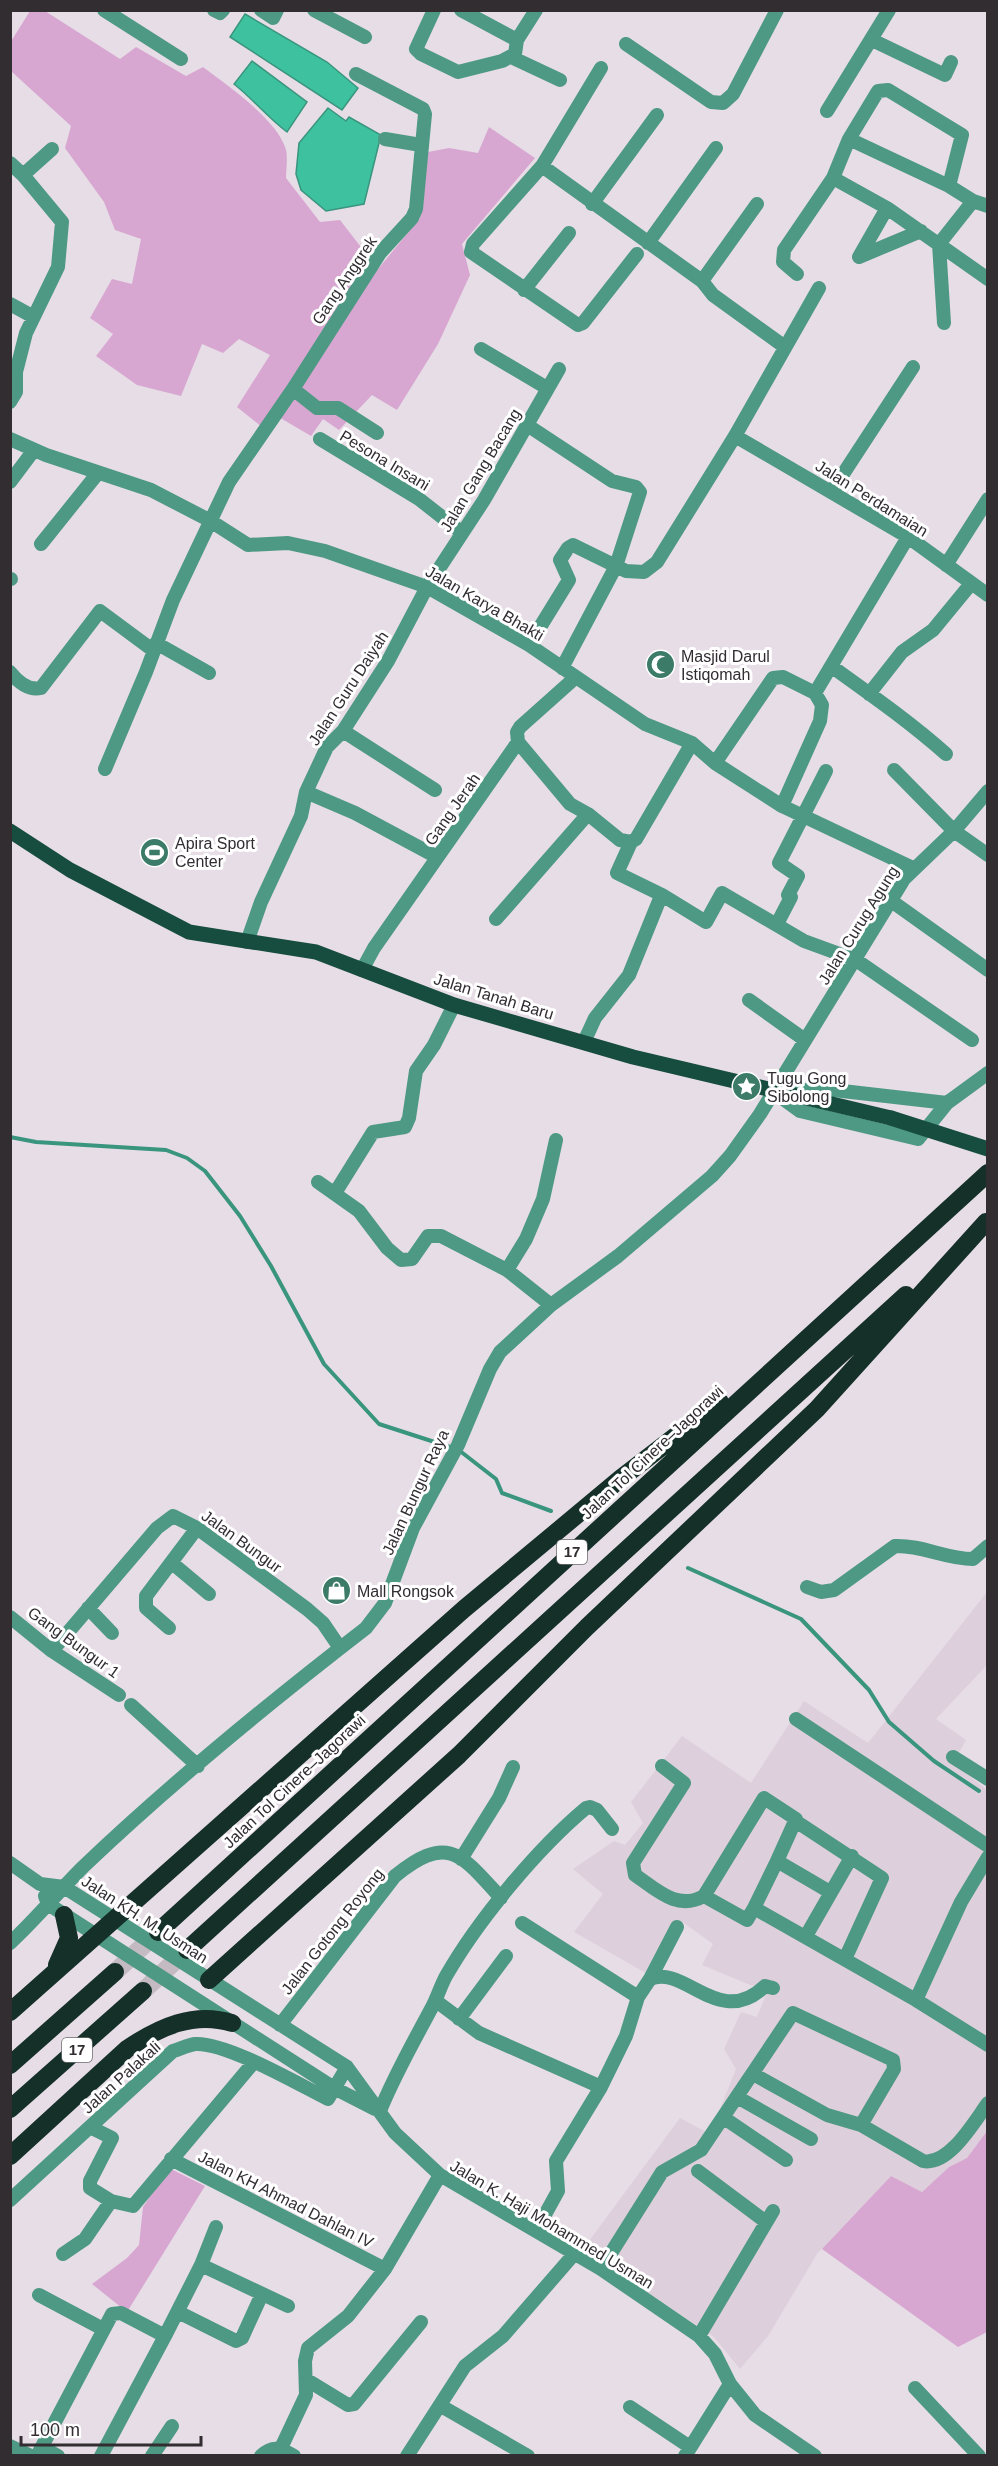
<svg xmlns="http://www.w3.org/2000/svg" width="998" height="2466" font-family="Helvetica,sans-serif">
<rect width="100%" height="100%" fill="#e7dde6"/>
<!-- built -->
<path fill="#decfdc" d="M987,1592V1665L936,1719L966,1740L953,1763L987,1790V2131L967,2158L949,2167L922,2192L891,2176L817,2254L768,2336L740,2369L714,2337L583,2249L680,2118L710,2134L736,2069L724,2049L741,2012L757,2017L767,1992L702,1965L713,1944L681,1921L651,1976L574,1932L603,1894L573,1869L614,1841L625,1845L643,1823L631,1802L682,1736L751,1783L804,1701L868,1743Z"/>
<!-- green -->
<path fill="#d7a7d1" d="M30,11H45L120,59L136,47L186,76L203,67C227,85 279,121 286,150C288,158 286,170 286,178L320,222L340,220L378,269L420,218L428,152L449,148L478,153L489,127L535,158L462,244L470,275L438,344L397,410L372,395L339,430L323,419L311,436L277,416L267,431L237,407L270,355L239,339L223,353L202,344L181,396L137,385L96,356L113,334L90,318L112,279L132,284L141,239L115,230L104,202L65,148L71,126L11,71L10,43Z
M987,2131V2332L958,2347L822,2249L891,2176L922,2192L949,2167L967,2158Z
M169,2168L205,2186L127,2312L92,2284L127,2258L139,2245L143,2207Z"/>
<!-- water -->
<path fill="#3ec19f" stroke="#3a957e" stroke-width="1.5" d="M245,14L327,62L358,88L342,110L230,37Z
M252,61L307,102L287,132C267,117 253,99 234,84Z
M328,108L346,121L349,117L381,135L364,204L326,211L301,190L296,174L299,143Z"/>
<g fill="none" stroke-linecap="round" stroke-linejoin="round">
<!-- stream -->
<path stroke="#3a957e" stroke-width="4" d="M10,1137L36,1142L166,1150L187,1158L205,1171L240,1216L271,1266L324,1364L379,1424L453,1448
M460,1451L496,1479L502,1493L551,1511
M688,1568L801,1619L869,1690L889,1722L934,1761L979,1791"/>
<!-- highway-tunnel -->
<path stroke="#c3bac2" stroke-width="18" stroke-dasharray="18 9" stroke-linecap="butt" d="M115,1972L158,1932
M143,1991L187,1950"/>
<!-- minor -->
<path stroke="#4e9983" stroke-width="14" d="M104,10L181,59
M214,10L220,13L223,10
M261,10L273,18L277,10
M314,10L365,37
M434,10L416,49L421,54L458,72L502,61L515,54L517,40L536,10
M461,10L517,40
M872,40L945,75L951,62
M626,44L711,102L723,103L733,94L777,10
M511,57L560,80
M601,68L542,166L473,244L471,252L578,325L583,323L637,254
M827,111L889,10
M385,139L421,145
M849,139L949,186L973,201L939,244L944,323
M10,163L23,175
M542,166L702,281L713,295L785,347
M833,178L887,208L988,279
M973,201L988,206
M592,204L657,115
M648,243L716,148
M859,257L921,231
M859,257L887,208
M797,274L783,262L784,250L833,178L849,139L878,91L888,90L962,135L949,186
M702,281L757,204
M524,290L569,233
M10,304L32,316
M481,349L547,388
M293,389L317,408H338L377,433
M10,402L16,392V372L26,333L58,267L62,222L23,175L52,149
M527,425L612,481L636,487L640,492L616,566L562,668
M735,436L908,537L988,595
M10,439L46,455L151,490L209,520L248,545L288,543L325,551L427,587L529,645L645,724L692,743L715,763L782,806L913,868
M320,439L419,499L461,532
M10,482L34,450
M832,491L913,367
M41,544L98,473
M946,565L988,499
M10,579H11
M156,643L209,673
M529,645L569,580L560,560L568,548L573,545L626,571L644,572L657,562L735,436L819,288
M831,666C870,694 910,722 946,754
M10,672C18,682 28,691 41,688L100,611L154,651
M815,693L908,537
M869,694L902,652L933,630L970,585
M343,731L435,790
M518,742L570,804L588,814L620,840L631,842L636,839L692,743
M715,763L773,678L783,677L815,693L822,705L820,721L782,806
M105,769L146,672L173,600L229,482L293,389L380,253L412,218L416,209L425,114L423,109L356,74
M894,770L954,831L988,855
M306,792L355,813L437,857
M631,842L617,873L662,895L706,922L722,893L804,941L856,960L972,1040
M890,900L988,970
M496,919L588,814
M777,924L791,897L788,895L798,876L779,863L826,771
M247,942L261,902L301,816L306,792L327,747L343,731L388,661L427,587L484,500L559,369
M362,970L374,948L518,742L517,732L520,727L576,677
M749,1000L805,1040
M584,1042L595,1018L629,975L661,896
M788,1091L825,1089L947,1103
M774,1092L800,1111L918,1139L947,1103L988,1073
M318,1182L359,1211L387,1248L401,1260L412,1259L428,1236H441L507,1270L551,1305
M335,1193L373,1132L405,1127L409,1118L416,1071L434,1045L454,1005
M507,1270L526,1239L543,1199L556,1140
M172,1563L209,1594
M807,1587L821,1592L834,1590L895,1546C922,1545 946,1559 973,1559L988,1546
M88,1608L112,1633
M10,1617L52,1651L119,1695
M169,1628L146,1608V1596L197,1528
M52,1651L157,1528L173,1516L197,1528L307,1609L323,1623L340,1648
M131,1705L198,1766
M796,1719L988,1846
M953,1757L988,1779
M662,1766L684,1783L633,1863L635,1875C657,1890 677,1911 704,1896L747,1920L754,1908L916,2000L988,2045
M797,1822L882,1878L845,1959
M461,1859L499,1798L513,1767
M10,1863L40,1884L64,1887L347,2067L395,2133L440,2175L601,2269L699,2336L715,2354L730,2384L755,2415L815,2456
M45,1896L48,1904L334,2088L375,2109
M704,1896L764,1798L796,1819L777,1861L830,1892
M754,1908L777,1861
M522,1923L638,1997
M806,1936L852,1856
M10,1943C36,1919 58,1892 83,1867C172,1782 269,1703 366,1628L385,1603L413,1528L458,1445L490,1369L500,1352L551,1305L618,1256L712,1176L730,1156L760,1114L904,879L954,831L988,791
M650,1979L677,1927
M916,2000L961,1902L988,1857
M436,2001L479,2033L601,2087
M459,2019L506,1956
M280,2025L395,1876C448,1833 461,1854 501,1898
M753,2074L827,2115L861,2125L923,2161C949,2166 974,2122 988,2103
M737,2097L811,2139
M380,2111C394,2076 413,2043 431,2009C437,1999 440,1987 446,1976C478,1920 537,1849 586,1808L590,1807L597,1810L612,1829
M724,2118L786,2160
M90,2127L112,2138L90,2181V2188L111,2201L133,2206L254,2062
M171,2159L385,2269
M698,2171L766,2222
M10,2200L173,2051C180,2049 188,2045 195,2044C226,2042 298,2084 328,2099L347,2067
M536,2231L558,2191L556,2161L601,2087L626,2036L638,1997L650,1979C685,1964 719,2030 765,1986L773,1988
M63,2254L85,2239L111,2201
M201,2265L288,2306
M601,2269L662,2172L701,2150L793,2013L893,2060L894,2069L861,2125
M39,2295L103,2329
M178,2312L236,2341L242,2338L262,2294
M699,2336L773,2211
M307,2380L348,2405L354,2404L421,2322
M915,2388L979,2456
M441,2406L528,2456
M630,2407L690,2447
M10,2446L31,2456
M42,2447L58,2456
M281,2448L306,2395L305,2361L308,2348L348,2316L385,2269L440,2175
M37,2456L112,2314L121,2313L165,2336L201,2265L216,2227
M101,2456L165,2336
M152,2456L172,2426
M261,2456C273,2445 281,2448 294,2456
M407,2456L465,2366L503,2336L575,2253
M685,2456L730,2384"/>
<!-- major -->
<path stroke="#164d3e" stroke-width="15" d="M10,831L70,870L189,932L316,952L454,1005L633,1057L891,1118"/>
<!-- highway -->
<path stroke="#153028" stroke-width="18" d="M158,1932L988,1173
M187,1950L906,1295
M57,1965L69,1938L64,1915
M209,1980L459,1755L587,1627L817,1409L986,1222
M10,2012L464,1609L620,1479L720,1402
M10,2065L115,1972
M10,2109L143,1991
M10,2156L127,2049C159,2027 194,2011 232,2023"/>
<!-- major-bridge -->
<path stroke="#164d3e" stroke-width="15" d="M891,1118L988,1149"/>
</g>
<!-- icons -->
<defs>
<symbol id="mosque-disc" viewBox="-11 -11 22 22"><circle r="9.5" fill="#3c7b68" stroke="#fff"/><path d="M3.5-4.9A6 6 0 1 0 3.5 4.9A5 5 0 1 1 3.5-4.9Z" fill="#fff"/></symbol>
<symbol id="stadium-disc" viewBox="-11 -11 22 22"><circle r="9.5" fill="#3c7b68" stroke="#fff"/><path d="M0-5a6.5 5 0 1 0 0 10a6.5 5 0 1 0 0-10ZM-3.5-1.8h7v3.6h-7Z" fill="#fff"/></symbol>
<symbol id="sight-disc" viewBox="-11 -11 22 22"><circle r="9.5" fill="#3c7b68" stroke="#fff"/><path d="M0-6L1.8-2.2L6-1.7L2.9 1.2L3.7 5.4L0 3.3L-3.7 5.4L-2.9 1.2L-6-1.7L-1.8-2.2Z" fill="#fff"/></symbol>
<symbol id="shop-disc" viewBox="-11 -11 22 22"><circle r="9.5" fill="#3c7b68" stroke="#fff"/><path d="M-5-2.5h2.3a2.7 3.5 0 0 1 5.4 0H5L5.5 6h-11ZM-1.5-2.5h3a1.5 2.3 0 0 0-3 0Z" fill="#fff"/></symbol>
</defs>
<g fill-rule="evenodd">
<use href="#mosque-disc" x="644" y="648" width="33" height="33"/>
<use href="#stadium-disc" x="138" y="836" width="33" height="33"/>
<use href="#sight-disc" x="730" y="1070" width="33" height="33"/>
<use href="#shop-disc" x="320" y="1574" width="33" height="33"/>
</g>
<g text-anchor="middle" stroke-width="6" stroke-linejoin="round" paint-order="stroke">
<!-- shield labels -->
<g fill="#fff" stroke="#6f6c6f" stroke-width="1.5">
<rect x="557" y="1540" width="30" height="24" rx="4.5"/>
<rect x="62" y="2038" width="30" height="24" rx="4.5"/>
</g>
<g font-size="15" font-weight="bold" fill="#312d31">
<text x="572" y="1557">17</text>
<text x="77" y="2055">17</text>
</g>
<!-- street labels -->
<g font-size="16" fill="#312d31" stroke="#fff">
<text transform="translate(344 280) rotate(-56)" y="6">Gang Anggrek</text>
<text transform="translate(385 460) rotate(31)" y="6">Pesona Insani</text>
<text transform="translate(480 470) rotate(-59)" y="6">Jalan Gang Bacang</text>
<text transform="translate(872 498) rotate(32)" y="6">Jalan Perdamaian</text>
<text transform="translate(485 603) rotate(30)" y="6">Jalan Karya Bhakti</text>
<text transform="translate(348 688) rotate(-57)" y="6">Jalan Guru Daiyah</text>
<text transform="translate(452 809) rotate(-55)" y="6">Gang Jerah</text>
<text transform="translate(858 925) rotate(-58)" y="6">Jalan Curug Agung</text>
<text transform="translate(494 996) rotate(17)" y="6">Jalan Tanah Baru</text>
<text transform="translate(652 1452) rotate(-43)" y="6">Jalan Tol Cinere–Jagorawi</text>
<text transform="translate(415 1492) rotate(-65)" y="6">Jalan Bungur Raya</text>
<text transform="translate(242 1541) rotate(36)" y="6">Jalan Bungur</text>
<text transform="translate(74 1642) rotate(36)" y="6">Gang Bungur 1</text>
<text transform="translate(294 1781) rotate(-43)" y="6">Jalan Tol Cinere–Jagorawi</text>
<text transform="translate(145 1919) rotate(33)" y="6">Jalan KH. M. Usman</text>
<text transform="translate(332 1931) rotate(-52)" y="6">Jalan Gotong Royong</text>
<text transform="translate(121 2077) rotate(-42)" y="6">Jalan Palakali</text>
<text transform="translate(286 2199) rotate(27)" y="6">Jalan KH Ahmad Dahlan IV</text>
<text transform="translate(552 2224) rotate(31)" y="6">Jalan K. Haji Mohammed Usman</text>
</g>
<!-- poi labels -->
<g font-size="16" fill="#312d31" stroke="#fff" text-anchor="start">
<text x="681" y="662">Masjid Darul<tspan x="681" dy="18">Istiqomah</tspan></text>
<text x="175" y="849">Apira Sport<tspan x="175" dy="18">Center</tspan></text>
<text x="767" y="1084">Tugu Gong<tspan x="767" dy="18">Sibolong</tspan></text>
<text x="357" y="1597">Mall Rongsok</text>
</g>
</g>
<!-- border -->
<rect width="998" height="2466" fill="none" stroke="#312d31" stroke-width="24"/>
<!-- scale -->
<path d="M21 2436v9h180v-9" fill="none" stroke="#312d31" stroke-width="3"/>
<text x="30" y="2436" font-size="18" fill="#312d31" stroke="#ffffff" stroke-width="4.5" paint-order="stroke">100 m</text>
</svg>
